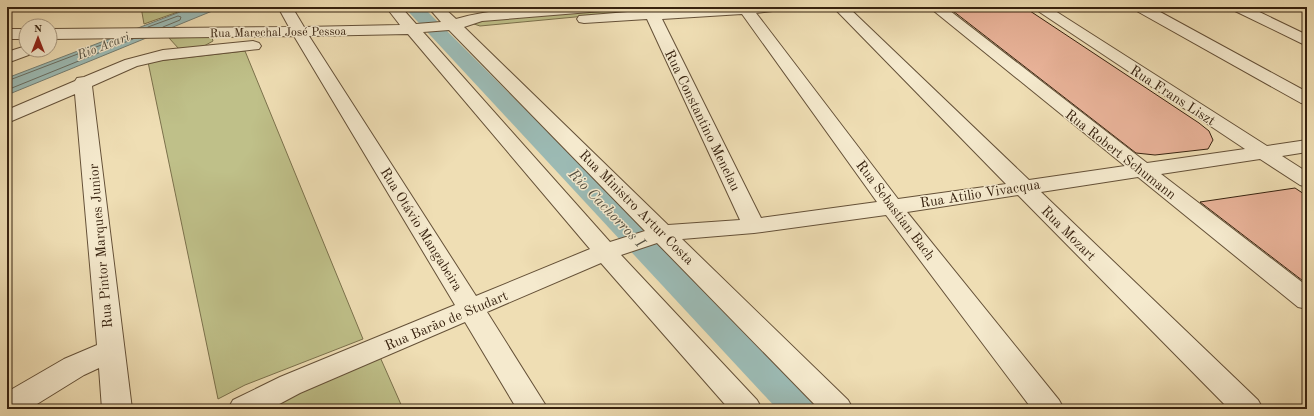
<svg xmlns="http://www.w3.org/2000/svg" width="1314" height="416" font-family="'Old Standard TT',serif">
<rect width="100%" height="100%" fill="#efdeb4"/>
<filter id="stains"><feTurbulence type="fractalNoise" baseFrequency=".005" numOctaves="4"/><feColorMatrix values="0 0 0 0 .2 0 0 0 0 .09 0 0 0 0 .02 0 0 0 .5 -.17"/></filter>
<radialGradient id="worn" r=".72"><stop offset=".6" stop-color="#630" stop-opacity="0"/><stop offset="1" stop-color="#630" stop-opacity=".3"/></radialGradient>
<!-- green -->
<path fill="#bfc089" stroke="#7b714c" d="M141,7H192L144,24Z
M628,7H681L480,26L474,24L479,21Z
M205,37L212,38L213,41L204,46L179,49L169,38Z
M245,51L363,339L245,385L218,399L148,62Z
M380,357L403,409H263Z"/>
<!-- water -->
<path fill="#9cbbb5" stroke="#747e73" d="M193,7H222L7,95V78Z"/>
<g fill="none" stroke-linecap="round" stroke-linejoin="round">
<!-- shore -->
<path stroke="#6a6e62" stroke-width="1" d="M148,27L178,16L181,17L180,20L163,27
M7,81L117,39
M7,90L133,39"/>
<!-- river -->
<path fill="#9cbbb5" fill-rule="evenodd" d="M404,7H423L814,398L820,409H777Z"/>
</g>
<!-- building -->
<path fill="#e8b298" stroke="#37220f" d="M996,7H1024L1199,123L1209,131L1213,140L1208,149L1155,155L1136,153L953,11Z
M1295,188L1307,196V284L1200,202Z"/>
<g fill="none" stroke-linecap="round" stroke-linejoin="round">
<defs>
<path id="minor" d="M278,7H292L304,27L400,25L386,7H401L416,24L441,22L428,7H443L456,19C505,5 558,7 609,7L607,10L602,11L482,21L464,27L668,225L740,220L647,19L584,23L579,22L577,19L579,16L652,10L674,11L720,7H783L781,10L756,13L898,199L1006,184L833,7H848L1029,180L1125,166L929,7H945L1147,163L1245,149L1032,7H1049L1267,146L1307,140V152L1282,156L1307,172V187L1300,185L1260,159L1161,174L1307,286V309L1298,307L1138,177L1041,192L1258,400L1263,409H1229L1018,195L907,212L1059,400L1064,409H1032L886,215L754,233L682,239L848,400L853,409H819L657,243L621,255L757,400L762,409H729L601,263L487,312L548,409H517L465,322L300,393L270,409H228L233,400L280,377L455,305L294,36L50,39V29L289,27ZM742,14L877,202L761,218L662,19ZM449,30L645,231L610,242L423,32ZM408,34L590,249L476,296L309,36Z
M1133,7H1151L1307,92V104L1301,103L1135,10Z
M1231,7H1249L1307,35V46L1233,10Z
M7,29H26V39H7Z
M253,41L259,43L261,46L259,49L163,60L137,66L92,86L132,409H102L99,368L84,375L29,409H7V392L64,359L97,345L75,94L7,123V110L75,81L77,78L84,77L125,60L163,50Z
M26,46V50H36L34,53L7,63V52Z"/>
</defs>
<!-- minor casing -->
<use href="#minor" stroke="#655138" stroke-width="2"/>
<!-- minor -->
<use href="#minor" fill="#f5eace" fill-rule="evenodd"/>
</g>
<g text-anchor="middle" stroke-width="3" stroke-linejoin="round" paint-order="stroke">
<!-- far-street labels -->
<g font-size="12" fill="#37220f" stroke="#f5eace">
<text transform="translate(278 32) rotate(-1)" y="4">Rua Marechal José Pessoa</text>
</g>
<!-- far-water labels -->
<g font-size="13" font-style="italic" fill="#555041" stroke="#f5eace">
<text transform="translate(103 45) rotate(-21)" y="5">Rio Acari</text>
</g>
<!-- street labels -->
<g font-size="14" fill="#37220f" stroke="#f5eace">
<text transform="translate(1173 95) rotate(33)" y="5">Rua Frans Liszt</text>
<text transform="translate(703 120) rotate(64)" y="5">Rua Constantino Menelau</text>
<text transform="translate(1121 154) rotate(38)" y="5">Rua Robert Schumann</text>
<text transform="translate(980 193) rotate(-9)" y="5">Rua Atilio Vivacqua</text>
<text transform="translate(637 207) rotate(45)" y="5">Rua Ministro Artur Costa</text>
<text transform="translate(896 210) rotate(53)" y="5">Rua Sebastian Bach</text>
<text transform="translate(422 229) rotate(58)" y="5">Rua Otávio Mangabeira</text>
<text transform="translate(1069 233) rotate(45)" y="5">Rua Mozart</text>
<text transform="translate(100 246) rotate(-95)" y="5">Rua Pintor Marques Junior</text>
<text transform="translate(446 320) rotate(-23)" y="5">Rua Barão de Studart</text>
</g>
<!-- water labels -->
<g font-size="15" font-style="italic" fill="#555041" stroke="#f5eace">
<text transform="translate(607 208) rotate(46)" y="5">Rio Cachorros I</text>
</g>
</g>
<!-- margin -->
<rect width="1314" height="416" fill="none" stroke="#efdeb4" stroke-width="24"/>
<rect x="8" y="8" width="1298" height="400" fill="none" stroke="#37220f" stroke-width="2"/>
<rect x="12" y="12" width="1290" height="392" fill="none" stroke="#37220f"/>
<!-- north arrow -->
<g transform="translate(38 38)"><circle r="19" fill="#f5eace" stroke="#a99a82"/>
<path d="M0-3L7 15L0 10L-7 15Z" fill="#8f2418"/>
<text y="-6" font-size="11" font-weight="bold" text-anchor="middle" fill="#37220f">N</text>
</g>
<rect width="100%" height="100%" filter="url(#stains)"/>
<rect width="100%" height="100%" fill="url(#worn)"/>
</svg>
